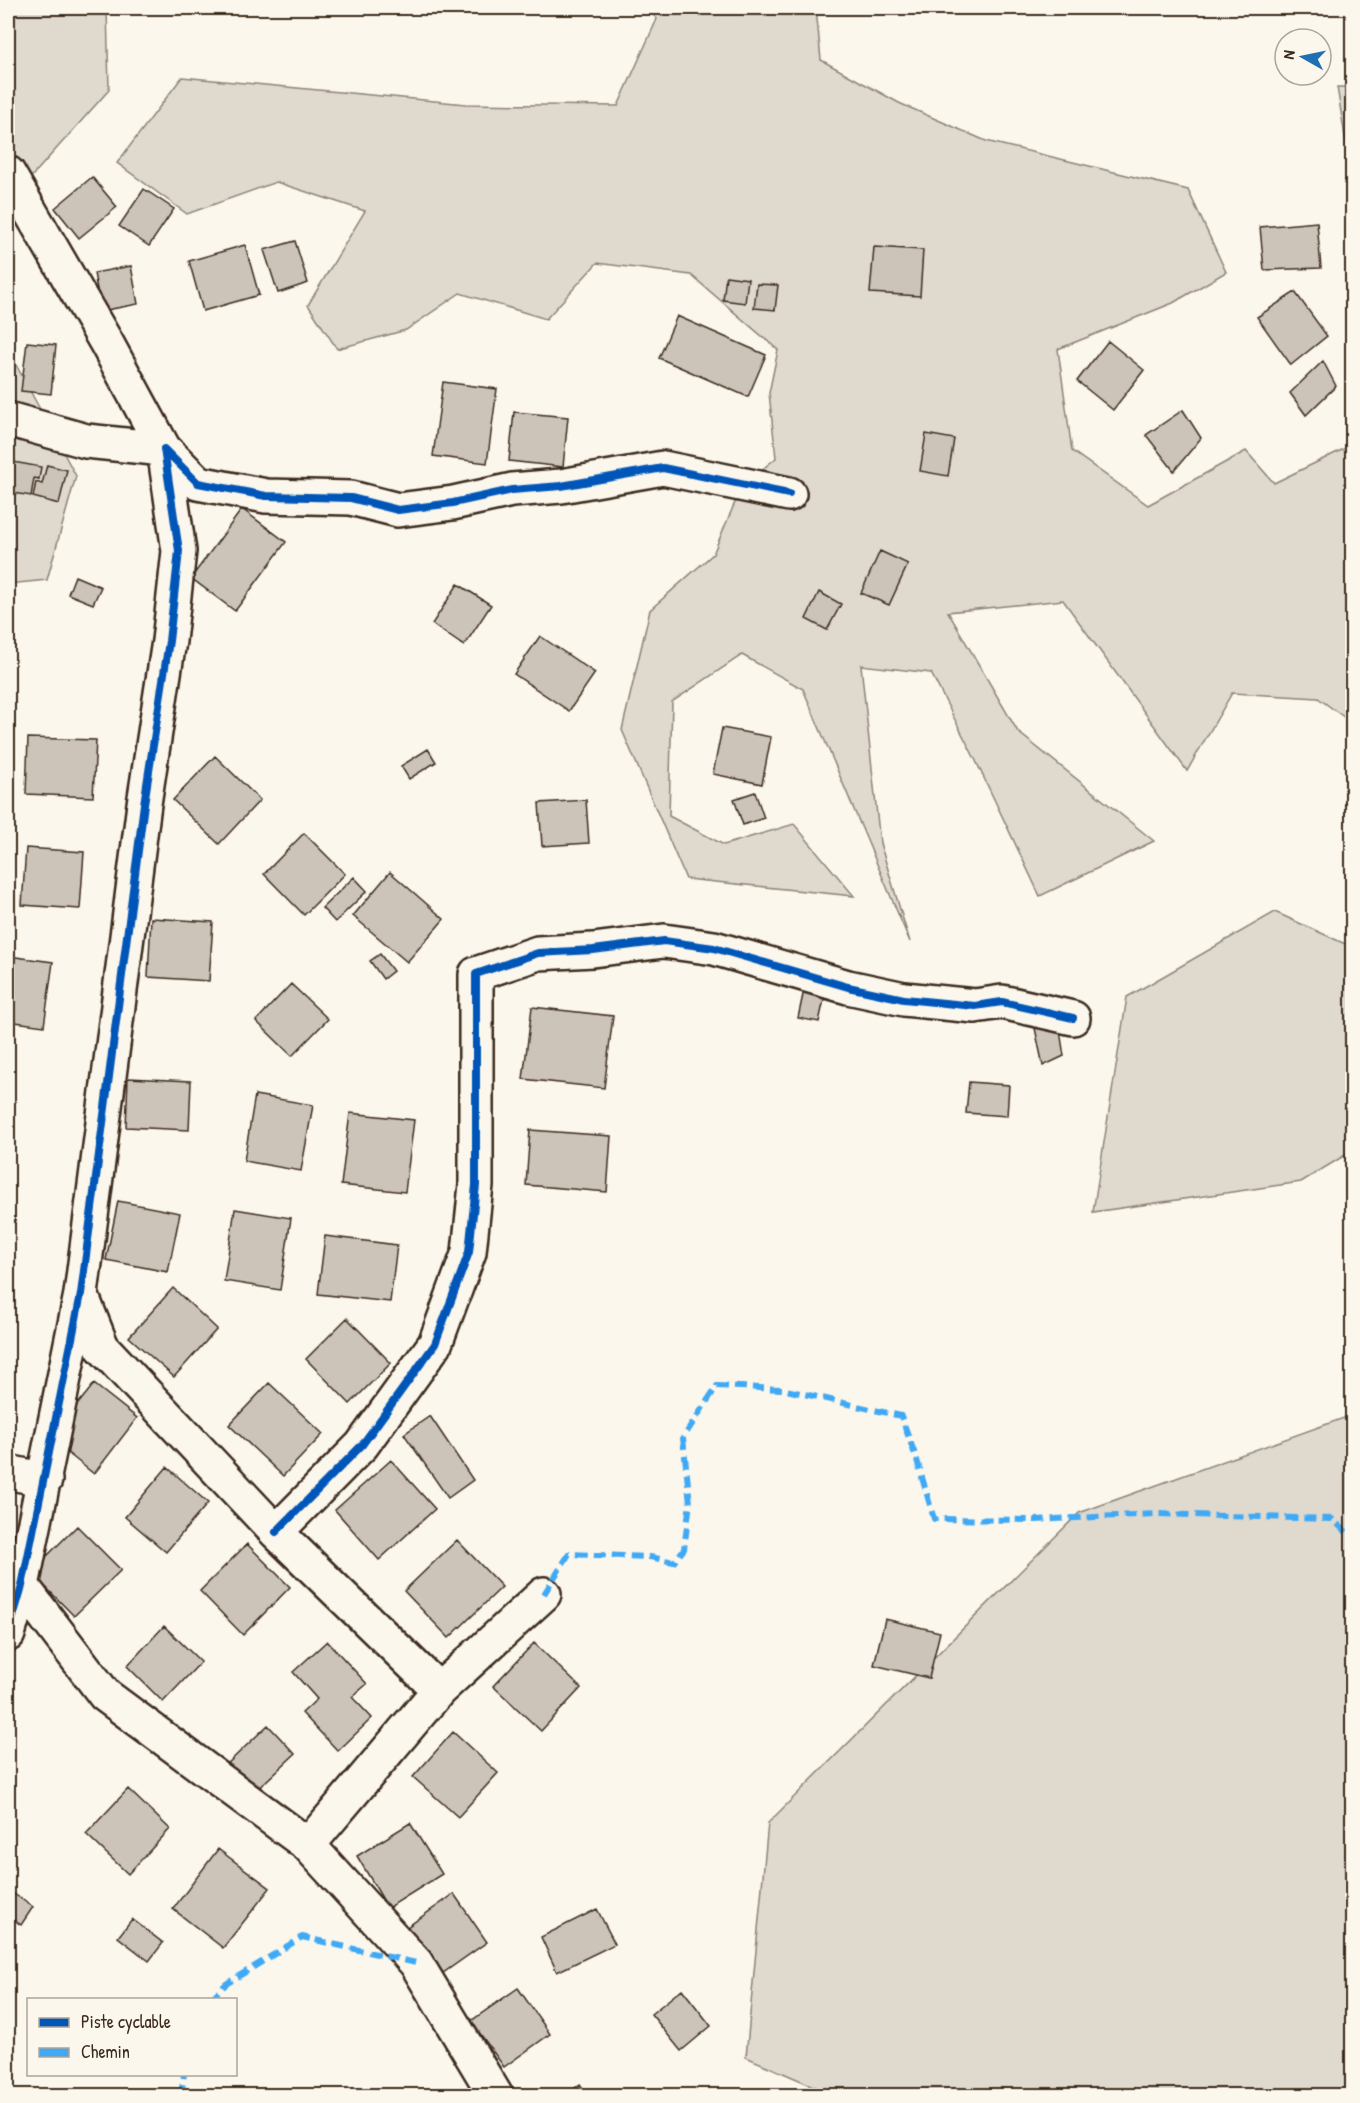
<svg xmlns="http://www.w3.org/2000/svg" width="1360" height="2103" font-family="'Patrick Hand',sans-serif">
<rect width="100%" height="100%" fill="#fbf7ec"/>
<filter id="ink" filterUnits="userSpaceOnUse"><feTurbulence type="fractalNoise" baseFrequency=".0167" numOctaves="2"/><feDisplacementMap in="SourceGraphic" scale="12" xChannelSelector="R" yChannelSelector="G"/><feConvolveMatrix kernelMatrix="1 2 1 2 8 2 1 2 1" color-interpolation-filters="sRGB"/></filter>
<g filter="url(#ink)">
<!-- green -->
<path fill="#dfd9ce" stroke="#8d8276" stroke-width="1.5" d="M8,8H107L109,90L8,203Z
M647,8H816L821,60L899,103L986,141L1188,190L1226,272L1173,303L1058,349L1072,451L1148,505L1246,451L1274,483L1352,445V723L1318,698L1232,693L1187,771L1063,600L948,612L1018,732L1154,841L1040,896L975,759L931,673L861,665L880,843L910,942L803,689L742,655L672,702L669,816L724,845L794,824L854,896L686,879L622,730L650,610L713,554L742,486L776,458L769,393L778,350L691,275L597,263L546,319L460,293L406,330L337,349L308,305L365,211L276,182L187,214L117,163L182,77L466,104L618,106L657,19Z
M1337,87H1352V181Z
M8,350L76,476L47,580L8,584Z
M1275,912L1352,947V1151L1301,1182L1093,1212L1127,997Z
M1352,1415V2095H834L746,2057L768,1823L1079,1513Z"/>
<!-- building -->
<path fill="#ccc4b9" stroke="#3b2a1e" stroke-width="1.5" d="M92,177L117,207L79,238L55,208Z
M144,189L174,209L149,246L119,226Z
M1317,222L1321,268L1264,270L1260,227Z
M295,241L308,283L278,293L264,250Z
M245,245L259,295L203,311L189,261Z
M874,247L923,250L920,296L870,293Z
M131,266L138,304L101,311L94,273Z
M726,276L748,279L745,303L723,300Z
M757,284L778,285L775,310L754,308Z
M1295,292L1327,336L1291,365L1257,317Z
M677,316L766,355L748,397L659,358Z
M1108,341L1144,370L1113,410L1077,381Z
M27,342L56,345L51,394L21,391Z
M1323,361L1336,386L1306,415L1290,393Z
M443,382L497,389L487,463L433,456Z
M1183,410L1201,438L1174,471L1146,435Z
M514,412L568,417L563,467L509,461Z
M926,434L954,439L948,476L920,471Z
M8,461L41,467L39,479L34,478L31,496L8,492Z
M47,465L67,470L59,504L33,497L36,482L42,484Z
M242,509L286,542L235,611L191,578Z
M880,551L908,564L889,605L861,593Z
M75,576L101,587L93,604L68,594Z
M458,584L491,605L464,646L432,624Z
M819,592L841,604L827,630L806,619Z
M540,636L595,673L569,711L514,674Z
M722,728L771,737L762,784L713,774Z
M28,738L96,740L93,797L26,794Z
M428,749L436,762L409,779L401,766Z
M215,756L260,800L219,844L173,800Z
M755,792L764,818L743,825L734,799Z
M586,800L589,843L542,846L539,803Z
M304,833L345,874L304,915L264,874Z
M26,848L84,852L80,909L22,905Z
M390,872L444,919L407,962L353,916Z
M354,877L367,891L335,922L322,908Z
M151,918L213,922L209,981L148,977Z
M380,954L393,971L383,979L370,961Z
M8,956L53,962L44,1026L8,1021Z
M291,984L328,1019L292,1056L256,1021Z
M804,990L825,995L819,1022L798,1018Z
M532,1007L613,1016L604,1088L523,1079Z
M1057,1012L1064,1056L1043,1066L1032,1014Z
M128,1078L191,1081L189,1130L126,1127Z
M969,1082L1009,1085L1007,1116L966,1113Z
M255,1095L313,1105L301,1171L244,1161Z
M350,1113L414,1120L405,1192L341,1185Z
M530,1130L611,1136L607,1192L526,1185Z
M118,1201L180,1213L168,1272L106,1260Z
M235,1209L291,1218L280,1290L224,1281Z
M325,1236L397,1245L390,1302L318,1294Z
M173,1288L217,1329L174,1377L129,1337Z
M347,1318L391,1363L350,1404L306,1359Z
M269,1383L323,1434L283,1476L229,1425Z
M94,1384L137,1418L94,1474L50,1439Z
M430,1416L473,1480L448,1498L404,1434Z
M391,1460L435,1509L379,1560L335,1510Z
M167,1467L208,1503L166,1552L125,1517Z
M77,1526L121,1570L74,1616L31,1572Z
M457,1540L502,1587L449,1638L404,1591Z
M247,1544L290,1587L243,1635L200,1591Z
M885,1619L940,1632L929,1678L874,1665Z
M164,1626L201,1662L163,1702L127,1666Z
M327,1641L367,1684L352,1697L372,1718L338,1751L302,1713L317,1699L293,1672Z
M534,1643L581,1688L541,1731L493,1686Z
M268,1725L295,1754L250,1796L224,1767Z
M453,1732L498,1773L458,1817L413,1777Z
M128,1789L170,1829L128,1874L86,1834Z
M410,1823L442,1874L388,1908L357,1856Z
M218,1849L270,1888L223,1948L173,1909Z
M8,1890L33,1907L21,1925L8,1916Z
M454,1894L487,1942L436,1978L403,1930Z
M597,1909L615,1944L557,1972L541,1937Z
M132,1919L163,1943L149,1961L118,1937Z
M518,1988L550,2034L504,2067L471,2021Z
M682,1989L711,2026L681,2051L651,2014Z
M580,2084L588,2096H565Z"/>
<g fill="none" stroke-linecap="round" stroke-linejoin="round">
<defs>
<path id="minor" d="M8,173L106,342L164,449L86,441L8,419
M81,1294L102,1347L276,1532L439,1690
M8,1472L45,1480
M276,1532L362,1445L435,1344L469,1252L476,1185V974L538,953L593,950L664,941L714,948L848,987L904,999L975,1006L1002,1002L1073,1018
M22,1586L105,1695L308,1845L416,1963L496,2096
M8,1634L22,1586L81,1294L144,804L169,641L179,551L164,449L198,483L266,496L351,498L398,510L453,503L512,490L561,486L663,468L789,494
M308,1845L439,1690L544,1594"/>
</defs>
<!-- minor casing -->
<use href="#minor" stroke="#3b2a1e" stroke-width="38"/>
<!-- minor -->
<use href="#minor" stroke="#fbf7ec" stroke-width="33"/>
<!-- quiet -->
<path stroke="#3fa9f5" stroke-width="6" stroke-dasharray="12 6" stroke-linecap="butt" d="M544,1594L569,1554L650,1557L674,1562L684,1549L690,1503L683,1438L717,1386L782,1389L901,1416L917,1460L934,1519L1035,1520L1156,1514L1332,1519L1352,1537
M210,2000L226,1984L302,1937L416,1963
M181,2096L184,2074"/>
<defs>
<path id="cycleway" d="M276,1532L362,1445L435,1344L469,1252L476,1185V974L538,953L593,950L664,941L714,948L848,987L904,999L975,1006L1002,1002L1073,1018
M8,1634L22,1586L81,1294L144,804L169,641L179,551L164,449L198,483L266,496L351,498L398,510L453,503L512,490L561,486L663,468L789,494"/>
</defs>
<!-- cycleway casing -->
<use href="#cycleway" stroke="#fbf7ec" stroke-width="11"/>
<!-- cycleway -->
<use href="#cycleway" stroke="#0057b8" stroke-width="8"/>
</g>
</g>
<!-- margin -->
<rect width="1360" height="2103" fill="none" stroke="#fbf7ec" stroke-width="30"/>
<rect x="15" y="15" width="1330" height="2073" fill="none" stroke="#3b2a1e" stroke-width="2" filter="url(#ink)"/>
<!-- legend -->
<rect x="27" y="1998" width="210" height="78" fill="#fbf7ec" stroke="#aea59a" stroke-width="1.5"/>
<rect x="39" y="2018" width="30" height="9" fill="#0057b8" stroke="#aea59a" stroke-width="1.5"/>
<text x="81" y="2028" font-size="18" fill="#3b2a1e">Piste cyclable</text>
<rect x="39" y="2048" width="30" height="9" fill="#3fa9f5" stroke="#aea59a" stroke-width="1.5"/>
<text x="81" y="2058" font-size="18" fill="#3b2a1e">Chemin</text>
<!-- north arrow -->
<g transform="translate(1303 57) rotate(279)"><circle r="28" fill="#fbf7ec" stroke="#aea59a" stroke-width="1.5"/>
<path d="M0-4.5L10 22L0 15L-10 22Z" fill="#1f6fb2"/>
<text y="-9" font-size="16" font-weight="bold" text-anchor="middle" fill="#3b2a1e">N</text>
</g>
</svg>
